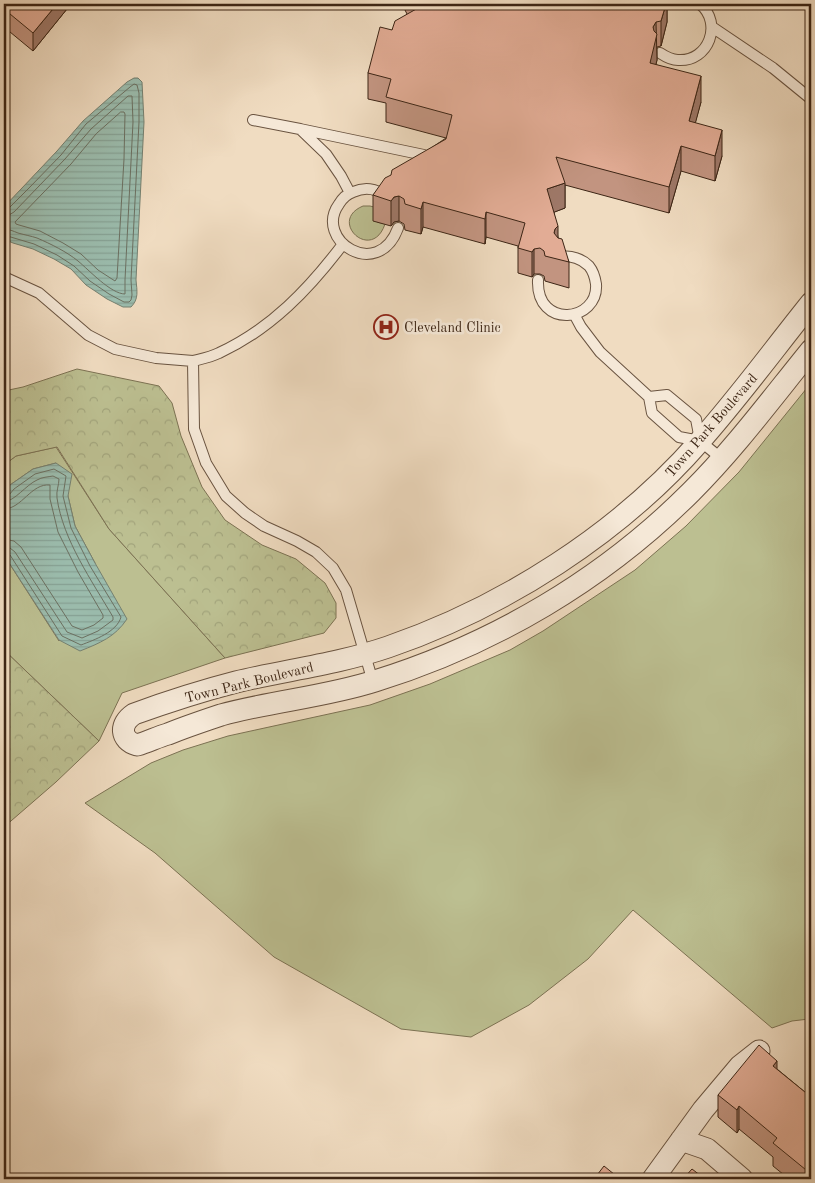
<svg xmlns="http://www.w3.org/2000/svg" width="815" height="1183" font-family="'Old Standard TT',serif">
<defs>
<pattern id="forest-crowns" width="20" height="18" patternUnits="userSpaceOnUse" patternTransform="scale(1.25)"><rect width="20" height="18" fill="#bcbf91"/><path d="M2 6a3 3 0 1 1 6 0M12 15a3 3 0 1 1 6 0" fill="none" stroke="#a2a47c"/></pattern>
<pattern id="water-rules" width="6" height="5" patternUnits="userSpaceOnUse" patternTransform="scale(1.25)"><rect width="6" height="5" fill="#9bbcad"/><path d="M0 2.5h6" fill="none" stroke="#86a194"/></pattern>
</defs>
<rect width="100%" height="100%" fill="#f0dcc1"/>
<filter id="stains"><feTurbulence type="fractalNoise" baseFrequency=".004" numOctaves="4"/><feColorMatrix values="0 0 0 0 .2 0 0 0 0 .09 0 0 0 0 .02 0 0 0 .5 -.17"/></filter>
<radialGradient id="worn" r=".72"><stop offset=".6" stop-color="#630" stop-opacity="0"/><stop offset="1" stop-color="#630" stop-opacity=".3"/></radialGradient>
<!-- green -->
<path fill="#bcbf91" stroke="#7c7253" d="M363,206H370L374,207L377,222L385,224C372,263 327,221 363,206Z
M811,383V1021L809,1019L792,1021L772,1028L633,910L588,959L529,1005L471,1037L401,1029L274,957L155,853L85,803L151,763L183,750L228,736L370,705L430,684L510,650L543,631L635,570L686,526L739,472Z
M56,447L109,529L225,658L122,693L99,741L4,650V555L59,641L95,563L75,526L68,496L56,463L33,469L10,485L4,493V465L16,456Z"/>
<!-- forest -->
<path fill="url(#forest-crowns)" stroke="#7c7253" d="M77,369L159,386L172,403L181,436L202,487L225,520L262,545L296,559L325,583L336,603V618L324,633L225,658L109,529L57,447L16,456L4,465V391L23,387Z
M4,650L99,741L56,782L4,827Z"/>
<!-- water -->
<path fill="url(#water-rules)" stroke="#758070" d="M134,78H138L142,82L144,122L136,280C137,291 139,299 131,307H123L107,299L86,285L71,269L54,259L33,249L13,243L4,239V207L57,151L83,121L127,82Z
M56,463L72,474L68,496L75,526L95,563L127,619C115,637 100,643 80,651L59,640L4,555V493L10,485L33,469Z"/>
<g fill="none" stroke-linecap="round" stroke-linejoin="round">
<!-- shore -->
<path stroke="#6c7061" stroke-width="1" d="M121,112H124L125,114L124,159L117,278L115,281L98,270L81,254L63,243L40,231L19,225L16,224L15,222L71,164L96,134Z
M4,210L9,208L29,188L61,155L86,124L130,87L134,84L137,85L139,93V122L131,280L132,295L131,300L129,302H124L109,294L90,281L74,266L57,255L34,244L4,235
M4,216L9,215L14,212L65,159L91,129L128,96H132L133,122L125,280V294C111,294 89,270 78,261C67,252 51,244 37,238C31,236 25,235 18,233C13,231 9,229 4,229
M4,496L9,495L14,489L35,474L54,469L66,476L63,496L71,528L90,566L121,617C117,632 94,640 81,645L62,636L10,555L7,553H4
M4,502C15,501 26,485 37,480C42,477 48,477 53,476L59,479C59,485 56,491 57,498C63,540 92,581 113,617V620L98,631L82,638L67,632L15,552L10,548L4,546
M4,509C22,509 31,483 50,485V499L58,532L78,572L103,615V618L94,625L82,630L72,626L21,547L14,541L4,539"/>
<defs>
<path id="lane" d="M712,27L773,68L811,99
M660,53C666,57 671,60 678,60C709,62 723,23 700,4
M253,120L300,129L326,154L341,176L350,193
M300,129L424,155
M385,196C376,188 364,187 353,192C347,194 342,199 339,204C313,240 378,282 398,228
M4,277L39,293L88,335L115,349L156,358L193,361L194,429L206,463L226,496L245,513L264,526L297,541L316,552L333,568L346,590L373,682
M538,280C536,330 599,322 596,284C595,277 593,271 589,266C582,259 571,255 561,257
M574,314L581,327L600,352L649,397L652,413L679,437L700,441L722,459
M193,361C201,359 211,357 219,353C271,329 309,289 343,244
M649,397L667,395L696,419L700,440"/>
<path id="street" d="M811,303C774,349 739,397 700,441C619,534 504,607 388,647C338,664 286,670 236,682C201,691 167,702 134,714C119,724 120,740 137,745C148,742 157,737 168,734C185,727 203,721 221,715C272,701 325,697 375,681C494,644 603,580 691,492C735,448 772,398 811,350
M681,1140L707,1149L742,1179
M653,1179L703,1110L740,1066L759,1051"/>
</defs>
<!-- lane casing -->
<use href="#lane" stroke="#695340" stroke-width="12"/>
<!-- street casing -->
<use href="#street" stroke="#695340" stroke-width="23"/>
<!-- lane -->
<use href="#lane" stroke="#f5e8d7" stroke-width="10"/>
<!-- street -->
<use href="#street" stroke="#f5e8d7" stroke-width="21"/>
</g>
<!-- wall -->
<path fill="#c29480" stroke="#3c2515" d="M4,4H71L33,51L4,27Z
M402,4H625L645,5L650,6L667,4V22L661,46L657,47V60L656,64L701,102L695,123L722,156L715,181L681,171L669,213L565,185V208L554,212L558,238L569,262V288L545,281L544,276L540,274H534L532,277L518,273V246L486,237L485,244L423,227L421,234L405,230L404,224L399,221L394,222L391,226L373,221V195L391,175L446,138L386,122V103L368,99V73L392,30L407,14Z
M777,1069L811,1097V1179H789L773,1166V1157L739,1129L737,1133L718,1117V1095Z"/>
<!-- shaded-wall -->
<path fill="#9e7868" stroke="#3c2515" d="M57,4H71L33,51V33Z
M666,4H667V22L661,46V21Z
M656,22L657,60L650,88V63L653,27Z
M701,76V102L689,147V121Z
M722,130V156L715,181V156Z
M681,146V171L669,213V187Z
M565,183V208L547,215V189Z
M399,196V221L394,222L391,226V201L394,197Z
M423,202V227L421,234V209Z
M486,212V237L485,244V219Z
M558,226V251L554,233L555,229Z
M534,249V274L532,277V252Z
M777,1061V1083L773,1066Z
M739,1106V1129L737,1133V1110Z"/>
<!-- building -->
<path fill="#e2ac95" stroke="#3c2515" d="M4,4H57L33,33L4,9Z
M416,4H618V5L627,4H644L645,5L650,6L654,4H666L661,21L656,22L653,27L654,31L657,34L650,63L701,76L689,121L722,130L715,156L681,146L669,187L556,157L565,183L547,189L558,226L555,229L554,233L558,238L562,239L569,262L545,256L544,251L540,248L534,249L532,252L518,248L525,223L486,212L485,219L423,202L421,209L405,204L404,199L399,196L394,197L391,201L373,195L385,178L391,175L392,170L446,139L452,115L386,97L391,79L368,73L380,27L392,30L395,21L418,8Z
M759,1045L777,1061L773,1066L811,1097V1174L773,1143L777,1138L739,1106L737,1110L718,1095Z
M604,1166L620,1179H594Z
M692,1169L705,1179H683Z"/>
<!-- icons -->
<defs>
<symbol id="hospital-ring" viewBox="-11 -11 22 22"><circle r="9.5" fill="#f5e8d7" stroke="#8f2418" stroke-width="1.5"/><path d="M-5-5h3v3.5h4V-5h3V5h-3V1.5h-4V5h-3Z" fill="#8f2418"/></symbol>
</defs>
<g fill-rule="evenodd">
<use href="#hospital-ring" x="372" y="313" width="28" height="28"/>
</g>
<g text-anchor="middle" stroke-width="5" stroke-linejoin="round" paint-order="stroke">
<!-- poi labels -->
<g font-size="14" fill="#3c2515" stroke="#f5e8d7" text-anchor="start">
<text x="404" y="332">Cleveland Clinic</text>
</g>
<!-- street labels -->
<g font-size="14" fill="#3c2515" stroke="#f5e8d7">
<text transform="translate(711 425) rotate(-49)" y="5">Town Park Boulevard</text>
<text transform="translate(249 682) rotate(-14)" y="5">Town Park Boulevard</text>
</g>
</g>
<!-- margin -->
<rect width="815" height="1183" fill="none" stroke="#f0dcc1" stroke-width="20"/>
<rect x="5" y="5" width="805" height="1173" fill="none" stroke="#3c2515" stroke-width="2.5"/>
<rect x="10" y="10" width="795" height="1163" fill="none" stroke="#3c2515"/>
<rect width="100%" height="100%" filter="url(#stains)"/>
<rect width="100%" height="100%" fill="url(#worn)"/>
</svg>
